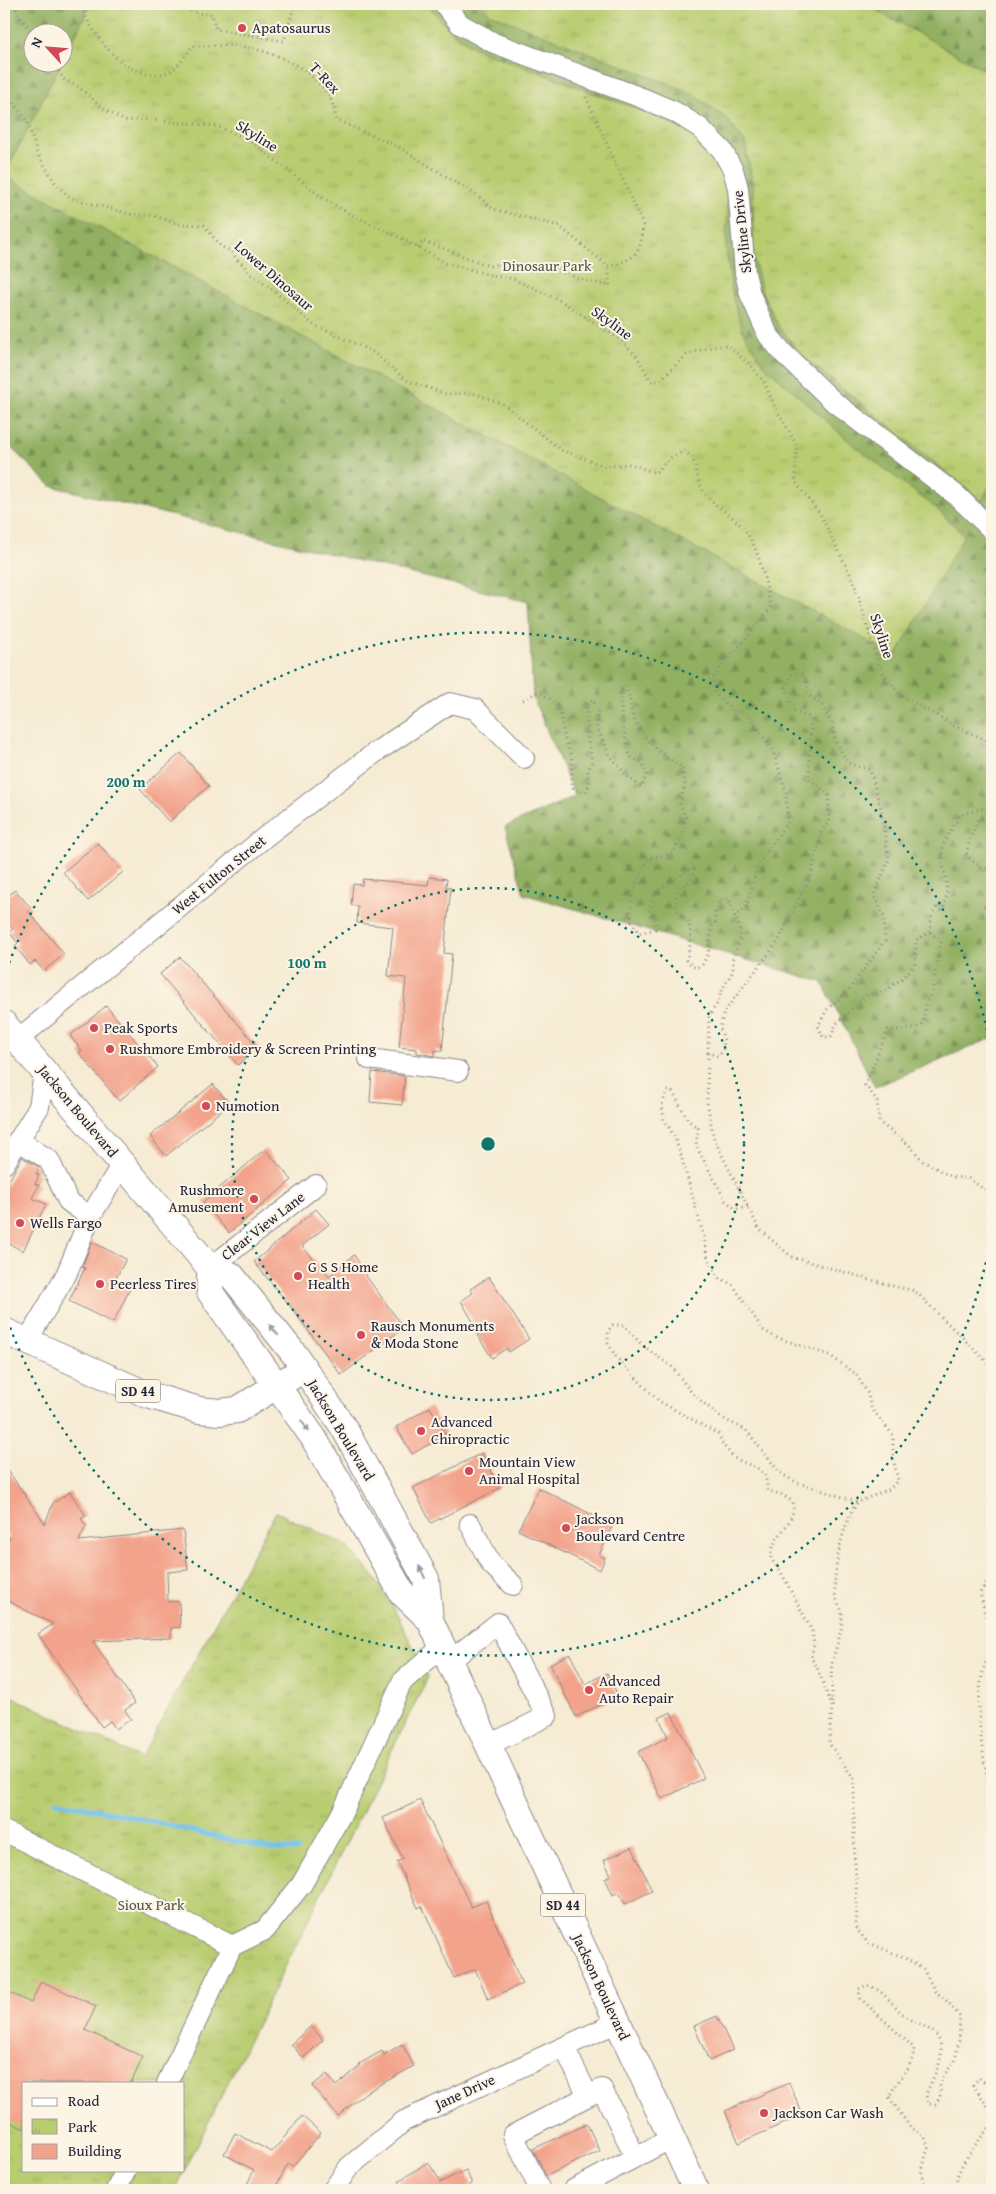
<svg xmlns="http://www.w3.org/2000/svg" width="996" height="2194" font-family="'Gentium Book Plus',serif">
<defs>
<pattern id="forest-firs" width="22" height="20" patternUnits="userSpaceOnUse" patternTransform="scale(1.25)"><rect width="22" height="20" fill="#92b062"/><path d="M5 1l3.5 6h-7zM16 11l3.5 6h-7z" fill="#778f52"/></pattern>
<pattern id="park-tufts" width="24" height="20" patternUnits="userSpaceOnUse" patternTransform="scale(1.25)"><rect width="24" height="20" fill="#b8cc70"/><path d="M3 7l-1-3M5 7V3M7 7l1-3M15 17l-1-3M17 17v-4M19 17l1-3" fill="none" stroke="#9eaf62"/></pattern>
</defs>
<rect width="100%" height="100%" fill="#fcf5e5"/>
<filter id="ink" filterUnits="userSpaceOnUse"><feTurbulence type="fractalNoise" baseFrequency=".02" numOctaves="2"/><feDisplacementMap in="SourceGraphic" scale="10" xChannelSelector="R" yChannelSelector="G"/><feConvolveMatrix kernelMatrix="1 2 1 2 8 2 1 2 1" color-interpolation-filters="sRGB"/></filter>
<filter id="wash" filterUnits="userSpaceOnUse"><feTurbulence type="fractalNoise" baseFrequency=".0096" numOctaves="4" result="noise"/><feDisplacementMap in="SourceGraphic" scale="20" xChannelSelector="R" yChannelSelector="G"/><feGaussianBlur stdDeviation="1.12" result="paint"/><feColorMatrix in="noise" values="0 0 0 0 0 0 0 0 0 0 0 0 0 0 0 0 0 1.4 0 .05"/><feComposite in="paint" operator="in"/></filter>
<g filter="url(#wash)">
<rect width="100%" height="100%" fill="#f6ebd3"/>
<!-- forest -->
<path fill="url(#forest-firs)" stroke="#5a694e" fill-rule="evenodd" d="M4,4H992V1038L875,1087L822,982L524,894L505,827L575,796L533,698L528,602L51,486L4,441ZM32,32H62V62H32Z"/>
<!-- park -->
<path fill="url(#park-tufts)" stroke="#6d7756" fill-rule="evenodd" d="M91,4H427L454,34L474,48L637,109L683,129L715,147L726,169L728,199L726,248L733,299L744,334L764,365L851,443L936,508L964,535L896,656L4,176Z
M480,4H865L992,74V481L982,501L805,358L779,327L762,292L753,255V185L745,143L727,119L692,93L491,14Z
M276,1512L344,1544L371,1573L390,1601L428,1677L175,2190H4V1693L141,1758ZM24,2083H184V2170H24Z"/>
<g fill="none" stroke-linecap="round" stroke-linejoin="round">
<!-- stream -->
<path stroke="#6fc1eb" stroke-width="5" d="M56,1801L129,1816L269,1849L298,1850"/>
</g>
<g id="blocks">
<!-- building -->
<path fill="#f3a38b" d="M181,753L209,786L169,822L140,789Z
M98,843L123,872L88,901L63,872Z
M429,877L447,879L446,887L451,888L444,953L452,954L442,1051L435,1050V1056L417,1053V1049L399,1047L406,978L388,976L393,927L357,923L358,906L351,905L353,884L362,885L363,879L428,885Z
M15,890L31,908L28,911L64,954L44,971L35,961L30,965L15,946L18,943L9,932L13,929L4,918V899Z
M180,957L258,1047L238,1065L160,974Z
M106,1006L158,1067L119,1101L79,1053L82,1051L70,1036Z
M372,1072L405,1076L402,1105L370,1102Z
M213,1084L229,1104L166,1156L150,1136Z
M265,1149L292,1180L229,1233L203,1202Z
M22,1157L39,1167L36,1174L39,1175L35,1184L39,1185L32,1198L46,1204L23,1251L4,1241V1190Z
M316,1209L329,1224L302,1246L329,1276L354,1255L367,1275L366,1276L404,1328L341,1375L291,1307L254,1262Z
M92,1242L126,1259L115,1280L131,1287L113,1323L69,1301L85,1268L82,1267Z
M489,1277L529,1339L509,1352L507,1348L492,1358L472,1327L475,1325L461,1301L473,1293L470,1289Z
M430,1407L446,1435L412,1454L396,1427Z
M482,1453L500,1488L431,1523L413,1488Z
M4,1465L45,1524L53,1503L70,1492L86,1516L81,1519L86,1526L79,1541L183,1530L188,1570L167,1572L168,1602L179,1601L180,1627L171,1628V1638L93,1641L135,1703L125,1710L131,1719L116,1729L110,1721L102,1727L38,1634L53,1624L4,1599V1542L10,1538L4,1529Z
M539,1488L613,1525L599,1555L605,1558L600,1570L518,1530Z
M570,1654L585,1684L607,1673L618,1696L576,1717L550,1664Z
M671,1712L704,1778L662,1799L638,1752L668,1737L659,1718Z
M420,1800L471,1907L486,1901L522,1984L488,1999L475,1969L454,1978L422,1906L418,1908L397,1862L403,1859L383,1818Z
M632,1847L652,1891L625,1904L619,1892L613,1895L605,1878L611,1875L604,1860Z
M41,1981L96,2006L85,2030L143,2057L131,2083H24V2129L4,2119V1990L31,2003Z
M717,2016L733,2050L709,2061L694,2026Z
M311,2026L323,2040L303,2058L291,2044Z
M402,2044L414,2066L365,2093L338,2116L312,2086L327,2074L336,2086L360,2066L359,2064L382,2051L384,2055Z
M789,2083L803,2115L739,2143L725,2111Z
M302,2116L321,2133L292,2167L288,2164L274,2190H244L254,2170L224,2154L235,2133L272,2152Z
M587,2124L600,2151L546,2176L533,2149Z
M428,2162L441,2182L439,2183L466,2170L472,2184L468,2186L470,2190H405L399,2181Z"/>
</g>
</g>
<g filter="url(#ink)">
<use href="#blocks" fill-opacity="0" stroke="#8c8687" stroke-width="1"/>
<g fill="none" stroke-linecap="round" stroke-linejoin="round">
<defs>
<path id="minor" d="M444,4L460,24L494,43L642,98L675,112L699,127L722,150L733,170L738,188L745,273L750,294L768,335L783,353L834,402L956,495L992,530
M17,1040L270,833L376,752L450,703L475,709L524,758
M369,1059L458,1071
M18,1140L49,1160L68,1201L90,1217
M4,1164L39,1107L44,1073
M210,1268L316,1185
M27,1341L66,1275L90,1217L122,1164
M470,1524L491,1564L513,1585
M450,1661L498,1623L547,1716L489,1745
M4,1831L232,1946L265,1930L302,1884L343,1811L402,1682L443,1646
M167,2083L232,1946
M588,2096L602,2089L635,2156
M116,2190L126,2170
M333,2190L349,2167L404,2121L618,2022
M540,2190L513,2135L588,2096L564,2047
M573,2190L672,2138"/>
<path id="major" d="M4,1024L210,1268L231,1275L295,1355L344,1428L426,1579L430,1620
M210,1268V1292L313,1437L402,1593L430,1620L696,2190
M4,1331L148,1395L199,1410L220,1412L237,1410L291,1377"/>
</defs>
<!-- minor casing -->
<use href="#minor" stroke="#8c8687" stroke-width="22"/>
<!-- major casing -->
<use href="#major" stroke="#8c8687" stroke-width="28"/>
<!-- path -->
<path stroke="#8c8687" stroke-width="3" stroke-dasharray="1 4" stroke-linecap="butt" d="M15,4L18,15L21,17L32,35
M78,4C95,33 114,69 150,74C157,75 166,74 172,70C180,65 186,54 192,46C211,46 232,44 250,48C286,55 334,80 336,120L397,146L478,196L493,209L559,226L608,266
M177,4C189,10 198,15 212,14L216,29L284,41L295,4
M54,62L63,79L79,87L105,110L125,121L142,119L217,126L249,140L323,198L350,214L399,237L446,263L494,276L514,279L561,301L622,341L637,357L651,381H659L688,354L707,348L727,345L748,363L764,382L774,405L797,445L795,482L819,512L854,582L879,666L898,693L956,727L992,742
M4,91L27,121L37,153L57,186L71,198L133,215H153L178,224L204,225L221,247L231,251L237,260L245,266L248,272L273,290L312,324L373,352L406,380L446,394L473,393L503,404L561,450L604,466L631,464L655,473L670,458L684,451L693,458C696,471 698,487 708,497C720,510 737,518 747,533C761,555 765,582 771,607C753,631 732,653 714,677L715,693L733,711L748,714L773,751L786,792L788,821L758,865L746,907L734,918
M586,97L643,225C641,253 636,260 608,266
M418,248L423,241L489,266L507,262L553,268L586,281L610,286L608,266
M523,700L538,692C565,704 559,716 565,740C567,747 571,753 572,759C573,772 569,777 574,790L586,792L589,785L588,771L592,761L588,739L586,705L589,701L593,700L598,710L597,728L610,756L630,779L642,787L647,773L642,763L630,756C624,734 620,713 621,691L625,686C631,695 629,703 632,713C640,737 660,754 682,767L685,783L680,804L686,818L681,838L673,853L649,858C639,876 628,898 631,919C632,924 637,929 640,933L655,929V920L649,913C655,886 660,890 680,876C685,872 687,869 694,869L692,880L678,889C675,906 674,912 689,922C692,936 691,947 686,960L695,968L702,965L708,954L712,925L715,923C716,911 714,901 728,898L740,928V939L733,959V971L723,988L717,1004L709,1016L708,1053L718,1056L723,1051L724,1040L720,1028L724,1012L779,940L811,875L822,831L829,823V795L809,778L811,718L793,710L786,687L791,674H803L811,697L821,704L832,723L836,743L848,763L870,770L880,805L889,859L874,895L884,917L885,941L849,990L828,1008L818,1026L823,1037H831L836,1024L867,995L885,991L905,976L915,964L916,940L930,932L932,915L938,905L942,911C954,884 940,873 942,849C944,839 955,824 961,815L992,805
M992,816L979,819L969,840L967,854C974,864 981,868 992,870
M992,899L984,907L987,911H992
M930,932L941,941L932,991L925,1006L923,1023L914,1029L888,1030L865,1085L877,1100L879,1122L909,1145L923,1161L952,1177L968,1178L992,1195
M708,1053L707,1102L714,1139L759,1229L792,1257L889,1285L915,1291L992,1367
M748,1207L736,1209L726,1201L696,1146L698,1128L688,1120L672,1091H667L662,1105L664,1119L674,1136L680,1152L704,1237L707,1255L718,1277L733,1285L763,1330L775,1337L829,1355L856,1374L868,1394L871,1408L893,1435V1458L898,1480L890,1489L858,1502L796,1482L780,1473L746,1430L720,1417L692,1393L672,1367L642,1345L624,1325H613L608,1331V1343L616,1357L636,1378L659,1401L718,1434L724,1446L734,1458L759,1469L765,1475L768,1491L781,1494L793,1502C796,1522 779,1530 773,1547C772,1551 771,1555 771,1559L780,1570L812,1631L814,1645L811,1658L816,1665L832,1706L829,1743L854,1779V1838L857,1905L856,1928L867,1942L905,1958L923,1969L935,1991L948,2002L960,2017L959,2040L955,2061L944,2075L940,2085L941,2094L936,2104H928L926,2095C932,2077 951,2052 935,2034C928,2026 913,2023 905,2016C892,2005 884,1990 867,1985L859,1989L860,1998L914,2048C913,2069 897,2079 889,2097L910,2127L925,2137L928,2148L921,2174L929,2190
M992,1577L989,1579L992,1583
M989,1579L980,1593L992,1640
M992,1649C969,1687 982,1757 992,1797
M832,1703C833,1691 830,1674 832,1664C835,1648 843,1632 842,1615C842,1608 836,1601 835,1593C833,1570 843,1520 858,1502
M992,1860L989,1892L990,1917L992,1919
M992,2088L979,2078L973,2085L992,2113
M957,2190C951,2171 981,2139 992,2123"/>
<!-- minor -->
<use href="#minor" stroke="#fff" stroke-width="20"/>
<!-- major -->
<use href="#major" stroke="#fff" stroke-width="26"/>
</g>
<!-- one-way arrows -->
<defs><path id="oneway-solid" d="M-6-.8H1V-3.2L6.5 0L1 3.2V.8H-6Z" transform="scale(1.25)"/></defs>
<g fill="#9c9ca7">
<use href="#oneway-solid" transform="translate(274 1330) rotate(-129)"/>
<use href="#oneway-solid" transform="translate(305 1426) rotate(55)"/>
<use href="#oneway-solid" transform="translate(422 1572) rotate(-117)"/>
</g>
</g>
<!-- distance rings -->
<g fill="none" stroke="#0f766e" stroke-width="2.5" stroke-dasharray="2.5 5">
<circle cx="488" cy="1144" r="256"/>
<path d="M992 1233A512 512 0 0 1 4 1311M4 977A512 512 0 0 1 992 1055"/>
</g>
<!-- markers -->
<g fill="#d1495b" stroke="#fcf5e5" stroke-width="2">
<circle cx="242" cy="28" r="5"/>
<circle cx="94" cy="1028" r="5"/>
<circle cx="110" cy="1049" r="5"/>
<circle cx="206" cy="1106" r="5"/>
<circle cx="254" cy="1199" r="5"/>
<circle cx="20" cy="1223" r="5"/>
<circle cx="298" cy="1276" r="5"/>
<circle cx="100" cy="1284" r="5"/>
<circle cx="361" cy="1335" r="5"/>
<circle cx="421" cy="1431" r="5"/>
<circle cx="469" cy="1471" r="5"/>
<circle cx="566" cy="1528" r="5"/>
<circle cx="589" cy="1690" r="5"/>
<circle cx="764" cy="2113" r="5"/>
</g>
<g text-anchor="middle" stroke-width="4" stroke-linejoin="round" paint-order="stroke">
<!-- shield labels -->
<g fill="#fcf5e5" stroke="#63616e" stroke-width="1">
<rect x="115.5" y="1379.5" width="45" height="23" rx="4"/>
<rect x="540.5" y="1893.5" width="45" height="23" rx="4"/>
</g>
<g font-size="14" font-weight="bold" fill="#22223b">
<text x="138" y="1396">SD 44</text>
<text x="563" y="1910">SD 44</text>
</g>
<!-- poi labels -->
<g font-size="15" fill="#22223b" stroke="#fcf5e5" text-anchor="start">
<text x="252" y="33">Apatosaurus</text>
<text x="104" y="1033">Peak Sports</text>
<text x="120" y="1054">Rushmore Embroidery &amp; Screen Printing</text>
<text x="216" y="1111">Numotion</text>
<text x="244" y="1195" text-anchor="end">Rushmore<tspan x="244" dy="17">Amusement</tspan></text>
<text x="30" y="1228">Wells Fargo</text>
<text x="308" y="1272">G S S Home<tspan x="308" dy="17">Health</tspan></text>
<text x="110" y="1289">Peerless Tires</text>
<text x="371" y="1331">Rausch Monuments<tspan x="371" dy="17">&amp; Moda Stone</tspan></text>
<text x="431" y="1427">Advanced<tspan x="431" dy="17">Chiropractic</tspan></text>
<text x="479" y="1467">Mountain View<tspan x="479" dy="17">Animal Hospital</tspan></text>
<text x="576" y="1524">Jackson<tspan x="576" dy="17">Boulevard Centre</tspan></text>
<text x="599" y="1686">Advanced<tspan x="599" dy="17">Auto Repair</tspan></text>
<text x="774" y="2118">Jackson Car Wash</text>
</g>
<!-- street labels -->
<g font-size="15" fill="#22223b" stroke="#fcf5e5">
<text transform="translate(325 78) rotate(47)" y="5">T-Rex</text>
<text transform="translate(257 136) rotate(32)" y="5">Skyline</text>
<text transform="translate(742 232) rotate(-96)" y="5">Skyline Drive</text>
<text transform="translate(274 276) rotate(41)" y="5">Lower Dinosaur</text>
<text transform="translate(612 323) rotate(36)" y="5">Skyline</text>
<text transform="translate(882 636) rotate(72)" y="5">Skyline</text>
<text transform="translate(219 875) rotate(-39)" y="5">West Fulton Street</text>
<text transform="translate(78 1111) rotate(50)" y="5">Jackson Boulevard</text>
<text transform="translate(263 1226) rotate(-38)" y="5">Clear View Lane</text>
<text transform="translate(341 1430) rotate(59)" y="5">Jackson Boulevard</text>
<text transform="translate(601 1987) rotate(65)" y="5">Jackson Boulevard</text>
<text transform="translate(465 2092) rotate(-25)" y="5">Jane Drive</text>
</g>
<!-- park labels -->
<g font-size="15" fill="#4f554b" stroke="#fcf5e5">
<text x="547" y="271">Dinosaur Park</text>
<text x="151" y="1910">Sioux Park</text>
</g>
</g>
<circle cx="488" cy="1144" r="8" fill="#0f766e" stroke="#fcf5e5" stroke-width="2.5"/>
<g font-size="15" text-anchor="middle" font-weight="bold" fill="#0f766e" stroke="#fcf5e5" stroke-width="4" stroke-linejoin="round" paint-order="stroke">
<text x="126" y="787">200 m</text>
<text x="307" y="968">100 m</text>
</g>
<!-- margin -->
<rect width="996" height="2194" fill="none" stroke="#fcf5e5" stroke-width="20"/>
<!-- legend -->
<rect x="22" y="2082" width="162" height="90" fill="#fcf5e5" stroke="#a5a1a1"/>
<rect x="32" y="2098" width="25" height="8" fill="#ffffff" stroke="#a5a1a1"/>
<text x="68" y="2106" font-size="15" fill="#22223b">Road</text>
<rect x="32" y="2119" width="25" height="15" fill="url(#park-tufts)" stroke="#a5a1a1"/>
<text x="68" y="2132" font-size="15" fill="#22223b">Park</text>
<rect x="32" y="2144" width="25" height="15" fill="#f3a38b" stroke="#a5a1a1"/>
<text x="68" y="2156" font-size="15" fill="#22223b">Building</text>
<!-- north arrow -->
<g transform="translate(48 48) rotate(296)"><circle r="24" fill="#fcf5e5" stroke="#a5a1a1"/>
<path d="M0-4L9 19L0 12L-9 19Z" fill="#d1495b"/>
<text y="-8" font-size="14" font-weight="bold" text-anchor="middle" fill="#22223b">N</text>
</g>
</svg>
